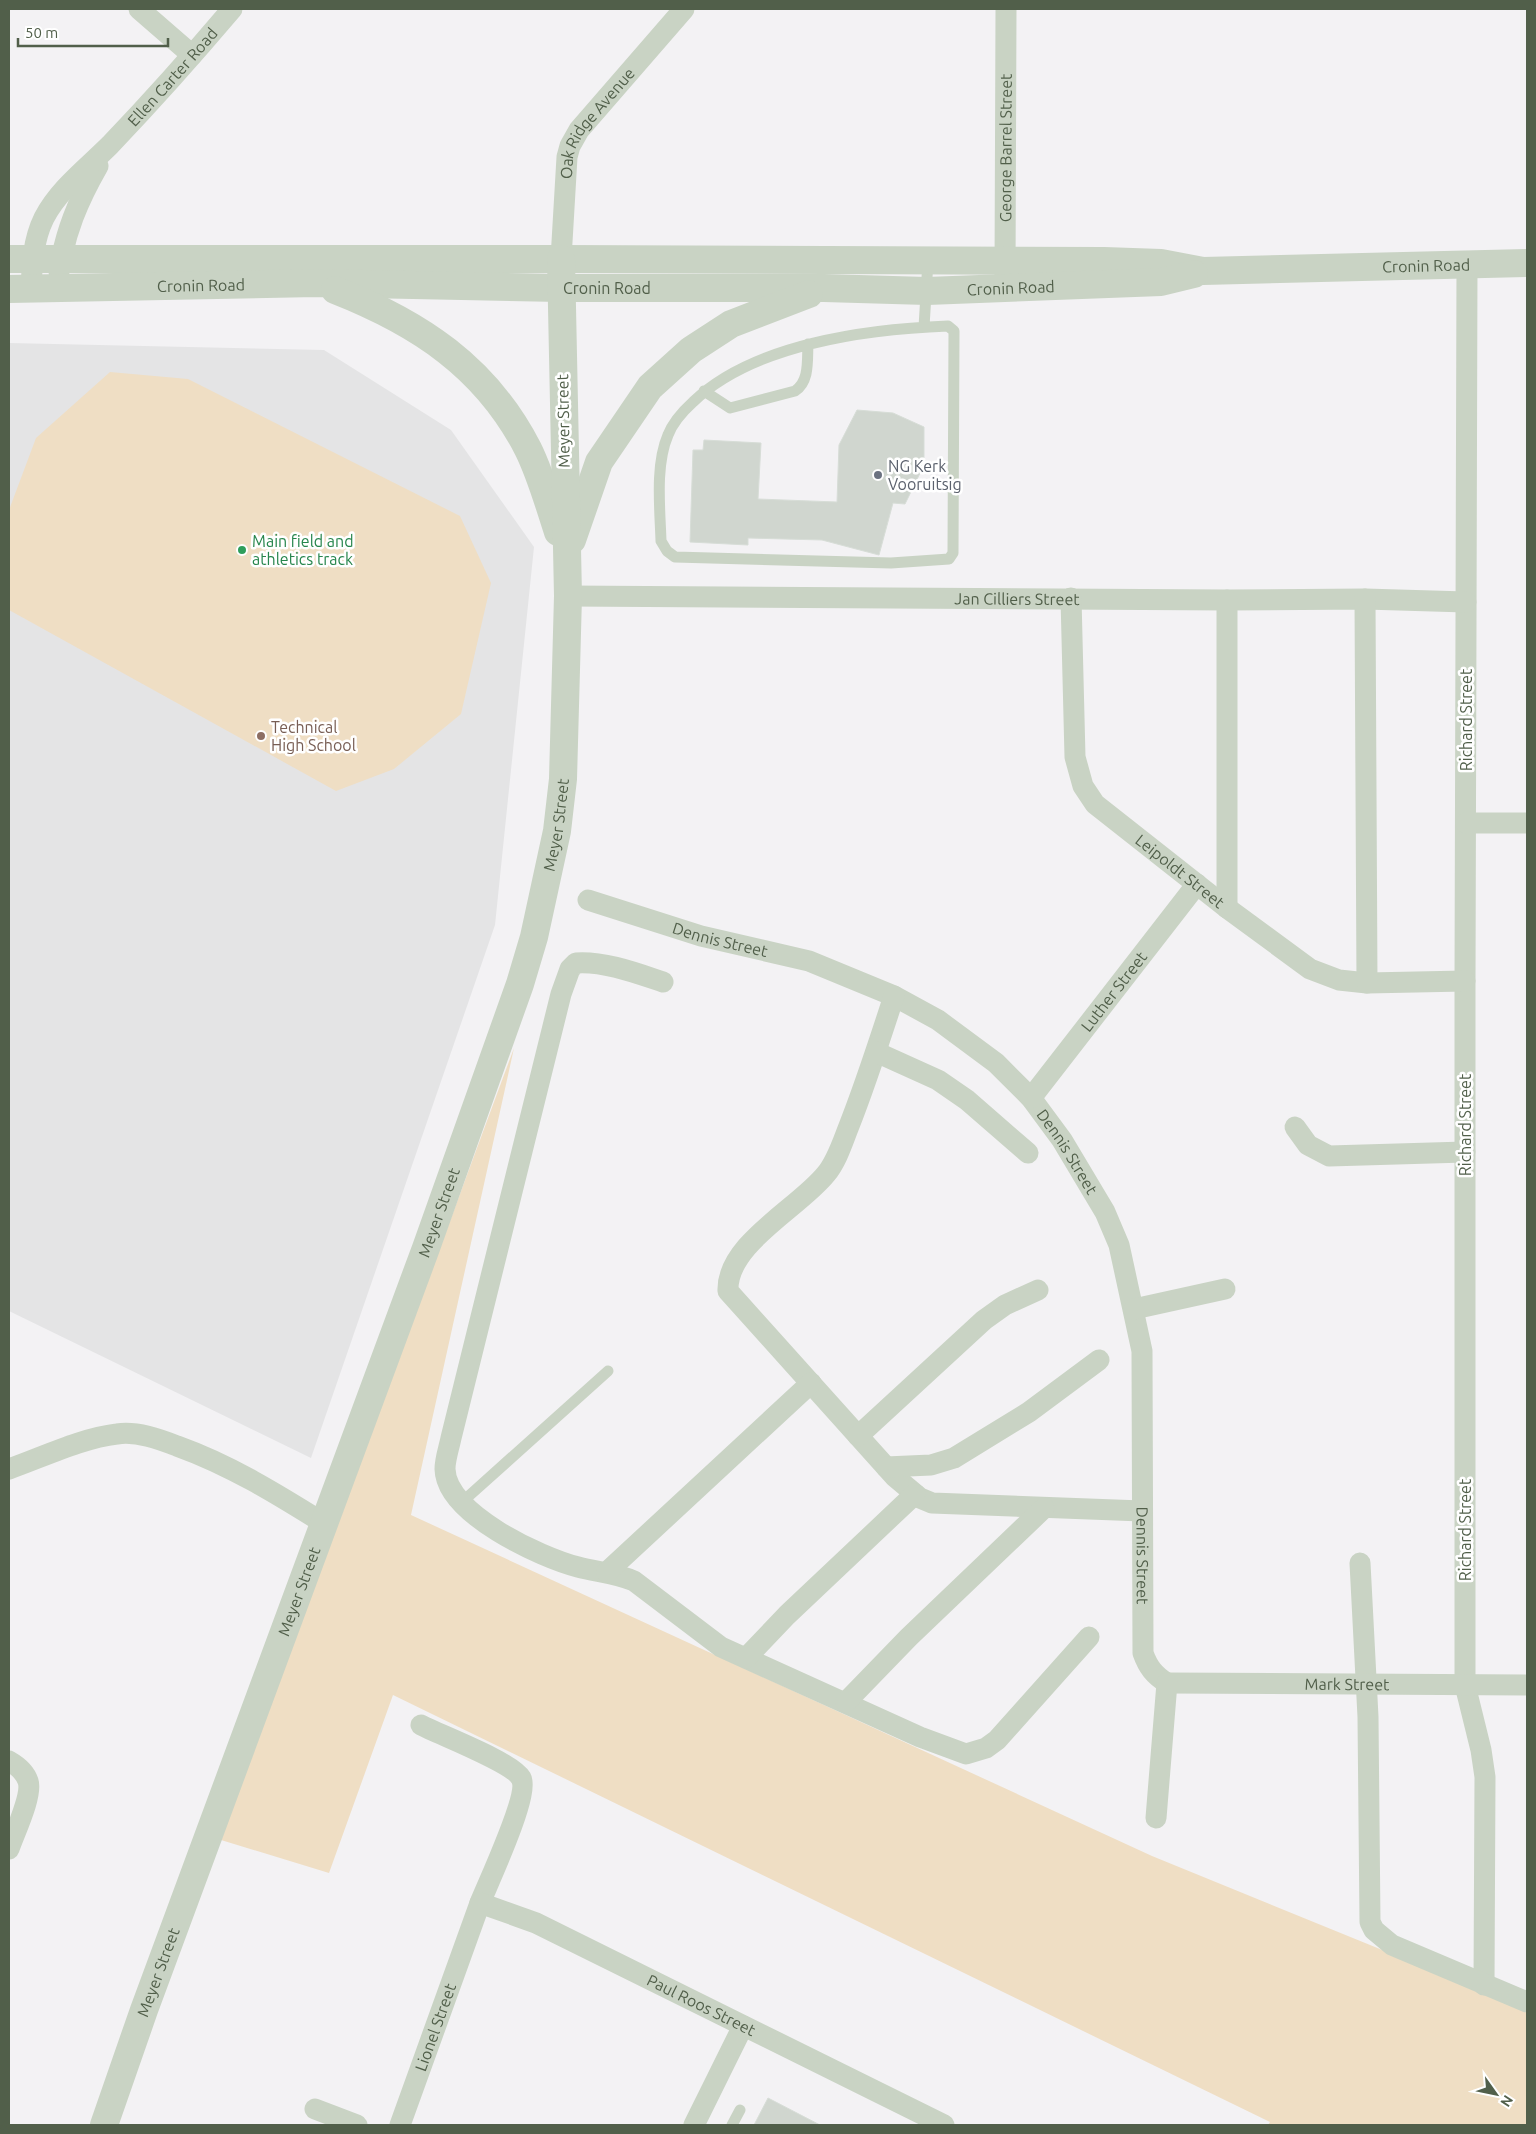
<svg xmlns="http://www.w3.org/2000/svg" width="1536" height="2134" font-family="Ubuntu,sans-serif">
<rect width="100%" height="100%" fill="#f3f2f4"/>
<!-- education -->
<path fill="#e4e4e5" d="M9,343L324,350L451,430L534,547L495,925L311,1458L9,1311Z"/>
<!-- green -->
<path fill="#efdec4" d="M110,372L188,379L460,516L491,583L461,714L394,769L336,791L9,610V510L36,438Z
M514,1048L411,1515L1152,1856L1527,2009V2125H1268L1270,2122L393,1695L329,1873L221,1840Z"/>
<!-- building -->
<path fill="#d0d6cf" stroke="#d7ddd7" d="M857,410L893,413L924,427V465L905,504L893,503L879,555L822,540L748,538V545L690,542L693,450H703L704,440L761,443L758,499L837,502L839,445Z
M768,2098L820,2125H754Z"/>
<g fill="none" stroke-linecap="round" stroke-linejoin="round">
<!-- service -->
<path stroke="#c9d3c4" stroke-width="11" d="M948,326L954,331L953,553L949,559L891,563L675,557L667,551L661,541C660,509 655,465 668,435C673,422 682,412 693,402C753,344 867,329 948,326Z
M924,327L928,261
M704,391L730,408L795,391C810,381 807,360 808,344
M461,1503L608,1371
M732,2125L740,2110"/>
<!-- minor -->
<g stroke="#c9d3c4" stroke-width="21">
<path d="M139,9L192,55"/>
<path id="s1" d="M561,259L567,157L570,146L579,130L684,9"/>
<path d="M1467,263L1465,981V1685L1481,1750L1485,1777L1484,1985"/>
<path d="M59,272C65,232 78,201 98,166"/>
<path id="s2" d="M1005,276L1006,9"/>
<path id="s3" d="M31,289C32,265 33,240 44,218C59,189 87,168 110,145C152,101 193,55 232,9"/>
<path id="s4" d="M568,596L1227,600L1365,599L1466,602"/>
<path id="s5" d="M1071,598L1075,757L1083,786L1095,804L1227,908L1310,969L1339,980L1367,983L1465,981"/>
<path d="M1365,599L1367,983"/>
<path d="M1466,823H1527"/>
<path id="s6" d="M588,900L701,936L809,961L894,996L938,1020L996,1063L1031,1098L1062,1140L1105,1212L1119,1245L1142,1351L1143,1653C1148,1667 1154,1675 1167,1683"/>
<path d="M1227,908V600"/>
<path d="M663,982C636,973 604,961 576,963L570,969L561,994L451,1438C449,1448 445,1459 445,1469C446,1514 540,1557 578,1567C597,1572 616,1573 634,1581L721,1647L920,1737L966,1754L986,1748L997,1740L1089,1637"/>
<path d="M894,996C880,1039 866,1083 849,1126C843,1141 837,1161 826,1174C799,1208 726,1244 728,1291L895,1477L920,1498L932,1503L1142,1511"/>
<path d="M876,1052L938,1080L967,1100L1028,1153"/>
<path id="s7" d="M1031,1098L1197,884"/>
<path d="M1295,1127L1308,1145L1329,1156L1465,1152"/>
<path d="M1134,1309L1225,1289"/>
<path d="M858,1436L984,1320L1005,1305L1038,1290"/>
<path d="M886,1467L931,1465L954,1458L1029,1412L1099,1360"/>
<path d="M9,1469C43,1457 82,1438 117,1434C137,1431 159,1439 177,1446C230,1465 277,1494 325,1524"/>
<path d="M1360,1563L1368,1717L1370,1922L1374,1930L1392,1945L1527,2002"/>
<path d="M607,1572L811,1383"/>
<path d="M746,1658L787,1615L915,1494"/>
<path id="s8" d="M1167,1683L1527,1685"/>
<path d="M846,1702L909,1637L1044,1508"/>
<path d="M421,1725C440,1735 512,1762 521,1778C530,1794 488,1883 480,1903"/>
<path d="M9,1761C16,1765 25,1772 28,1781C33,1795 14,1834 9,1849"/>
<path d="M1156,1818L1167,1683"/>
<path d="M315,2109L357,2125"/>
<path id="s9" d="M400,2125L480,1903L536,1923L944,2125"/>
<path d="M694,2125L743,2026"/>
</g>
<!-- tertiary -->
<g stroke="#c9d3c4" stroke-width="28">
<path id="s10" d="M9,259H561L1104,261L1161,263L1203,271L1527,263"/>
<path id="s11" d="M9,289L316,283L561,288H824L927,291L1161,282L1194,274"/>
<path d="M335,290C419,323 486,367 528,449C541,475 549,505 558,532"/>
<path d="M572,540L599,462L650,387L691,350L731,324L809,294"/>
<path id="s12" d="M104,2125L144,2010L426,1248L520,984L534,937L557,831L563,779L568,596L561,259"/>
</g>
</g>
<!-- markers -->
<circle fill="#6b7280" stroke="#fff" stroke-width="2" cx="878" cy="475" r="5"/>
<circle fill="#2e9e5b" stroke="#fff" stroke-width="2" cx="242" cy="550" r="5"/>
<circle fill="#8d6e63" stroke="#fff" stroke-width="2" cx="261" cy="736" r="5"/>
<g text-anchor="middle" stroke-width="5" stroke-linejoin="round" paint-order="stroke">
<!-- street labels -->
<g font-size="16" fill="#515f4a" stroke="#fff">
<text dy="6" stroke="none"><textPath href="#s3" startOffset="264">Ellen Carter Road</textPath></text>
<text dy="6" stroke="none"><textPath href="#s1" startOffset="146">Oak Ridge Avenue</textPath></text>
<text dy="6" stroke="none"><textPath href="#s2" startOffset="128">George Barrel Street</textPath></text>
<text dy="6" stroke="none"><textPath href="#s10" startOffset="1418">Cronin Road</textPath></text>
<text dy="6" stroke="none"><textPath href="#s11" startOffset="192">Cronin Road</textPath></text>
<text dy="6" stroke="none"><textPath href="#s11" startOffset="598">Cronin Road</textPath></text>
<text dy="6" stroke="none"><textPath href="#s11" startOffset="1002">Cronin Road</textPath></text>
<text transform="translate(563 421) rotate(-91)" y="6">Meyer Street</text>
<text dy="6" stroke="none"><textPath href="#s4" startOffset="449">Jan Cilliers Street</textPath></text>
<text transform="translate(1466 720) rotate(-90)" y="6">Richard Street</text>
<text dy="6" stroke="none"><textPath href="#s12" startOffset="1378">Meyer Street</textPath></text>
<text dy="6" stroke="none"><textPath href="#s5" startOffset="319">Leipoldt Street</textPath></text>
<text dy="6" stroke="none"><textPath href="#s6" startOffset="138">Dennis Street</textPath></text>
<text dy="6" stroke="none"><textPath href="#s7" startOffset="135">Luther Street</textPath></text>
<text transform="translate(1465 1125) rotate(-90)" y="6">Richard Street</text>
<text dy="6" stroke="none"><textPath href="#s6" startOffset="558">Dennis Street</textPath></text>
<text dy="6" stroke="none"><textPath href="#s12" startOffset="972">Meyer Street</textPath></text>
<text transform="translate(1465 1530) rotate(-90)" y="6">Richard Street</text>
<text dy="6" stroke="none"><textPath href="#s6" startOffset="978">Dennis Street</textPath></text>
<text dy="6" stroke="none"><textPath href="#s12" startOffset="568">Meyer Street</textPath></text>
<text dy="6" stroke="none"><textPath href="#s8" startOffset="180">Mark Street</textPath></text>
<text dy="6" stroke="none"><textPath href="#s12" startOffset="162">Meyer Street</textPath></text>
<text dy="6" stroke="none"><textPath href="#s9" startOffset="480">Paul Roos Street</textPath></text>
<text dy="6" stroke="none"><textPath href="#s9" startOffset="104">Lionel Street</textPath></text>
</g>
<!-- worship labels -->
<g font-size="16" fill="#5b616d" stroke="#fff" text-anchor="start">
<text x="888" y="472">NG Kerk<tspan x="888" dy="18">Vooruitsig</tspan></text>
</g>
<!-- leisure labels -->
<g font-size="16" fill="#27864d" stroke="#fff" text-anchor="start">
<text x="252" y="547">Main field and<tspan x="252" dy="18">athletics track</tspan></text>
</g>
<!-- education labels -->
<g font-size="16" fill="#785e54" stroke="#fff" text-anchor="start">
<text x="271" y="733">Technical<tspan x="271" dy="18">High School</tspan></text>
</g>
</g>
<!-- border -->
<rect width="1536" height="2134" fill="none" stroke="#515f4a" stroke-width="20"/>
<!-- north arrow -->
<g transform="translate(1496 2094) rotate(123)" stroke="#ffffff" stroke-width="4" paint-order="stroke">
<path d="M0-4L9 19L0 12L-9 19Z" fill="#515f4a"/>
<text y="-8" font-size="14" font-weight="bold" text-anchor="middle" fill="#515f4a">N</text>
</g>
<!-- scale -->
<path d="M18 38v8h150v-8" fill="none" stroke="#515f4a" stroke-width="2.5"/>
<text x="25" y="38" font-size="15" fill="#515f4a" stroke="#ffffff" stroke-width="4" paint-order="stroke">50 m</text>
</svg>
